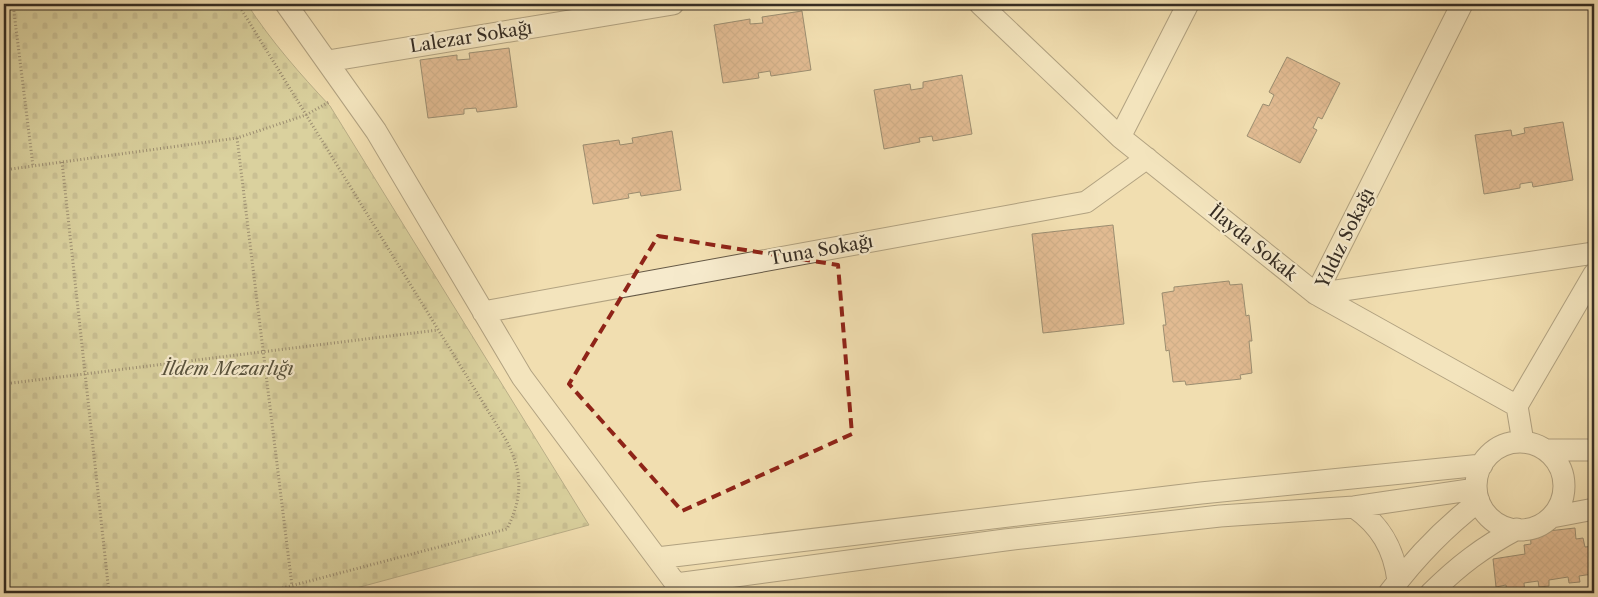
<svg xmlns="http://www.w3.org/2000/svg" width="1598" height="597" font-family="'Libre Caslon Text',serif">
<defs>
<pattern id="cemetery-stones" width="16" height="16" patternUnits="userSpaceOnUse" patternTransform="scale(1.25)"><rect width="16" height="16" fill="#bec088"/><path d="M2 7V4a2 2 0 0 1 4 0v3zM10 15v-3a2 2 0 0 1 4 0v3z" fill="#9b9c6f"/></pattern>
<pattern id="building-cross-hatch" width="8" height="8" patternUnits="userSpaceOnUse" patternTransform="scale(1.25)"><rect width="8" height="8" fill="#cf8f6b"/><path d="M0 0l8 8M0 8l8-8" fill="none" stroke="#a97558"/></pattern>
</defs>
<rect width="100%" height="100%" fill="#f1deb0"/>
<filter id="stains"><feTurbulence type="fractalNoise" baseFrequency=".004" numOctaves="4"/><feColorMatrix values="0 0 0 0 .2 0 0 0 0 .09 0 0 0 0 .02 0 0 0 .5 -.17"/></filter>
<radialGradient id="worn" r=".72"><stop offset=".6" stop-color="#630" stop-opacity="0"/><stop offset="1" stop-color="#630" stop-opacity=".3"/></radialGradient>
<!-- cemetery -->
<path fill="url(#cemetery-stones)" stroke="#7a7656" d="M4,4H247C271,41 300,74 330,106L589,525L338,593H4Z"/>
<!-- building -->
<path fill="url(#building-cross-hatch)" stroke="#362d23" d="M802,11L811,70L771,76L770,71L758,73L759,78L723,83L714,25L750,19V24L763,23L762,17Z
M509,48L517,107L477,112L476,108L464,109V114L428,118L420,60L457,55V60L470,59L469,53Z
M1287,57L1340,83L1322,119L1318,117L1313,128L1317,130L1300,163L1247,136L1263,104L1269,106L1274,95L1269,92Z
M962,75L972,134L933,141L932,136L919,138L920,142L884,149L874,90L910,84L911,90L923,88V82Z
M1563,122L1573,180L1533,187L1532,182L1520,184V188L1484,194L1475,135L1511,130L1512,136L1525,133L1524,128Z
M672,131L681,190L641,196L640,192L628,194L629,198L593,204L583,145L619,140L620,145L633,143L632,138Z
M1113,225L1124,324L1043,333L1032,234Z
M1229,281L1230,285L1242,284L1246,316L1249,315L1252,341H1249L1252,373L1240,375L1241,379L1186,385L1185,381L1173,382L1169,350L1166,351L1163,325H1166L1162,293L1174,291V287Z
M1575,528L1576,539L1583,538L1585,547L1594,546V585L1593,574L1579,576L1580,582L1569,583L1568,577L1549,580V586L1539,587L1538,581L1524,583L1525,593H1507L1506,585L1496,587L1493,559L1525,554L1524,545L1531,544L1530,533Z"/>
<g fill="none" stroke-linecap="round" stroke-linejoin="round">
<defs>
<path id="minor" d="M286,4L376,131L522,377L676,584L1005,540L1220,516L1354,507L1476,489
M980,4L1120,137L1316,294L1594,253
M1462,4L1316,294L1517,406
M328,61L673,4
M1120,137L1188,4
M483,312L1086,202L1147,158
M1523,442L1517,406L1594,274
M1476 486a44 44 0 1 1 88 0a44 44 0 1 1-88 0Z
M1546,450H1594
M1354,507C1380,525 1394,548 1398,581
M1552,517L1594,509
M657,558L1201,493L1482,465
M1389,593C1415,558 1444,528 1479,501
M1431,593C1458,566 1483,547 1517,529"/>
</defs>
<!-- minor casing -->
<use href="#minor" stroke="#655946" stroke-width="23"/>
<!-- path -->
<path stroke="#362d23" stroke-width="3" stroke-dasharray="1 2.5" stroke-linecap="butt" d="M13,4L33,166
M238,4L506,440C523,472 523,497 507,529L264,593
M237,138L292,586
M62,162L109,593
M4,170L237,138L306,115L329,102
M4,384L438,330"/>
<!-- minor -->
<use href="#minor" stroke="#f6eacc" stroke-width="21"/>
</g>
<!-- marked area -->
<path d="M0 0H1598V597H0ZM658,236L838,265L852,434L682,511L569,384Z" fill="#f1deb0" fill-opacity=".55" fill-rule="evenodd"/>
<path fill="none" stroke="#8f2418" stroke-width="4" stroke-dasharray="10 6" stroke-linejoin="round" d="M658,236L838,265L852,434L682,511L569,384Z"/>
<g text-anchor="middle" stroke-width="4.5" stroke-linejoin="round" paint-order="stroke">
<!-- street labels -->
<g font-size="18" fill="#362d23" stroke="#f6eacc">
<text transform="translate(471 37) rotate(-9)" y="6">Lalezar Sokağı</text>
<text transform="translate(1345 238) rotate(-64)" y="6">Yıldız Sokağı</text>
<text transform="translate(1253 243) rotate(39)" y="6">İlayda Sokak</text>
<text transform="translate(821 250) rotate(-10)" y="6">Tuna Sokağı</text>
</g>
<!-- park labels -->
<g font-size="18" font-style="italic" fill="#58523c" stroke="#f6eacc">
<text x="228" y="375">İldem Mezarlığı</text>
</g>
</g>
<!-- margin -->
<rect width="1598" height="597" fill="none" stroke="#f1deb0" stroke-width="20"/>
<rect x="5" y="5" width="1588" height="587" fill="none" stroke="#362d23" stroke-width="2.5"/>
<rect x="10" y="10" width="1578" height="577" fill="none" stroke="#362d23"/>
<rect width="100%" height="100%" filter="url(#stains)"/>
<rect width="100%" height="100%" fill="url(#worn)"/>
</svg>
